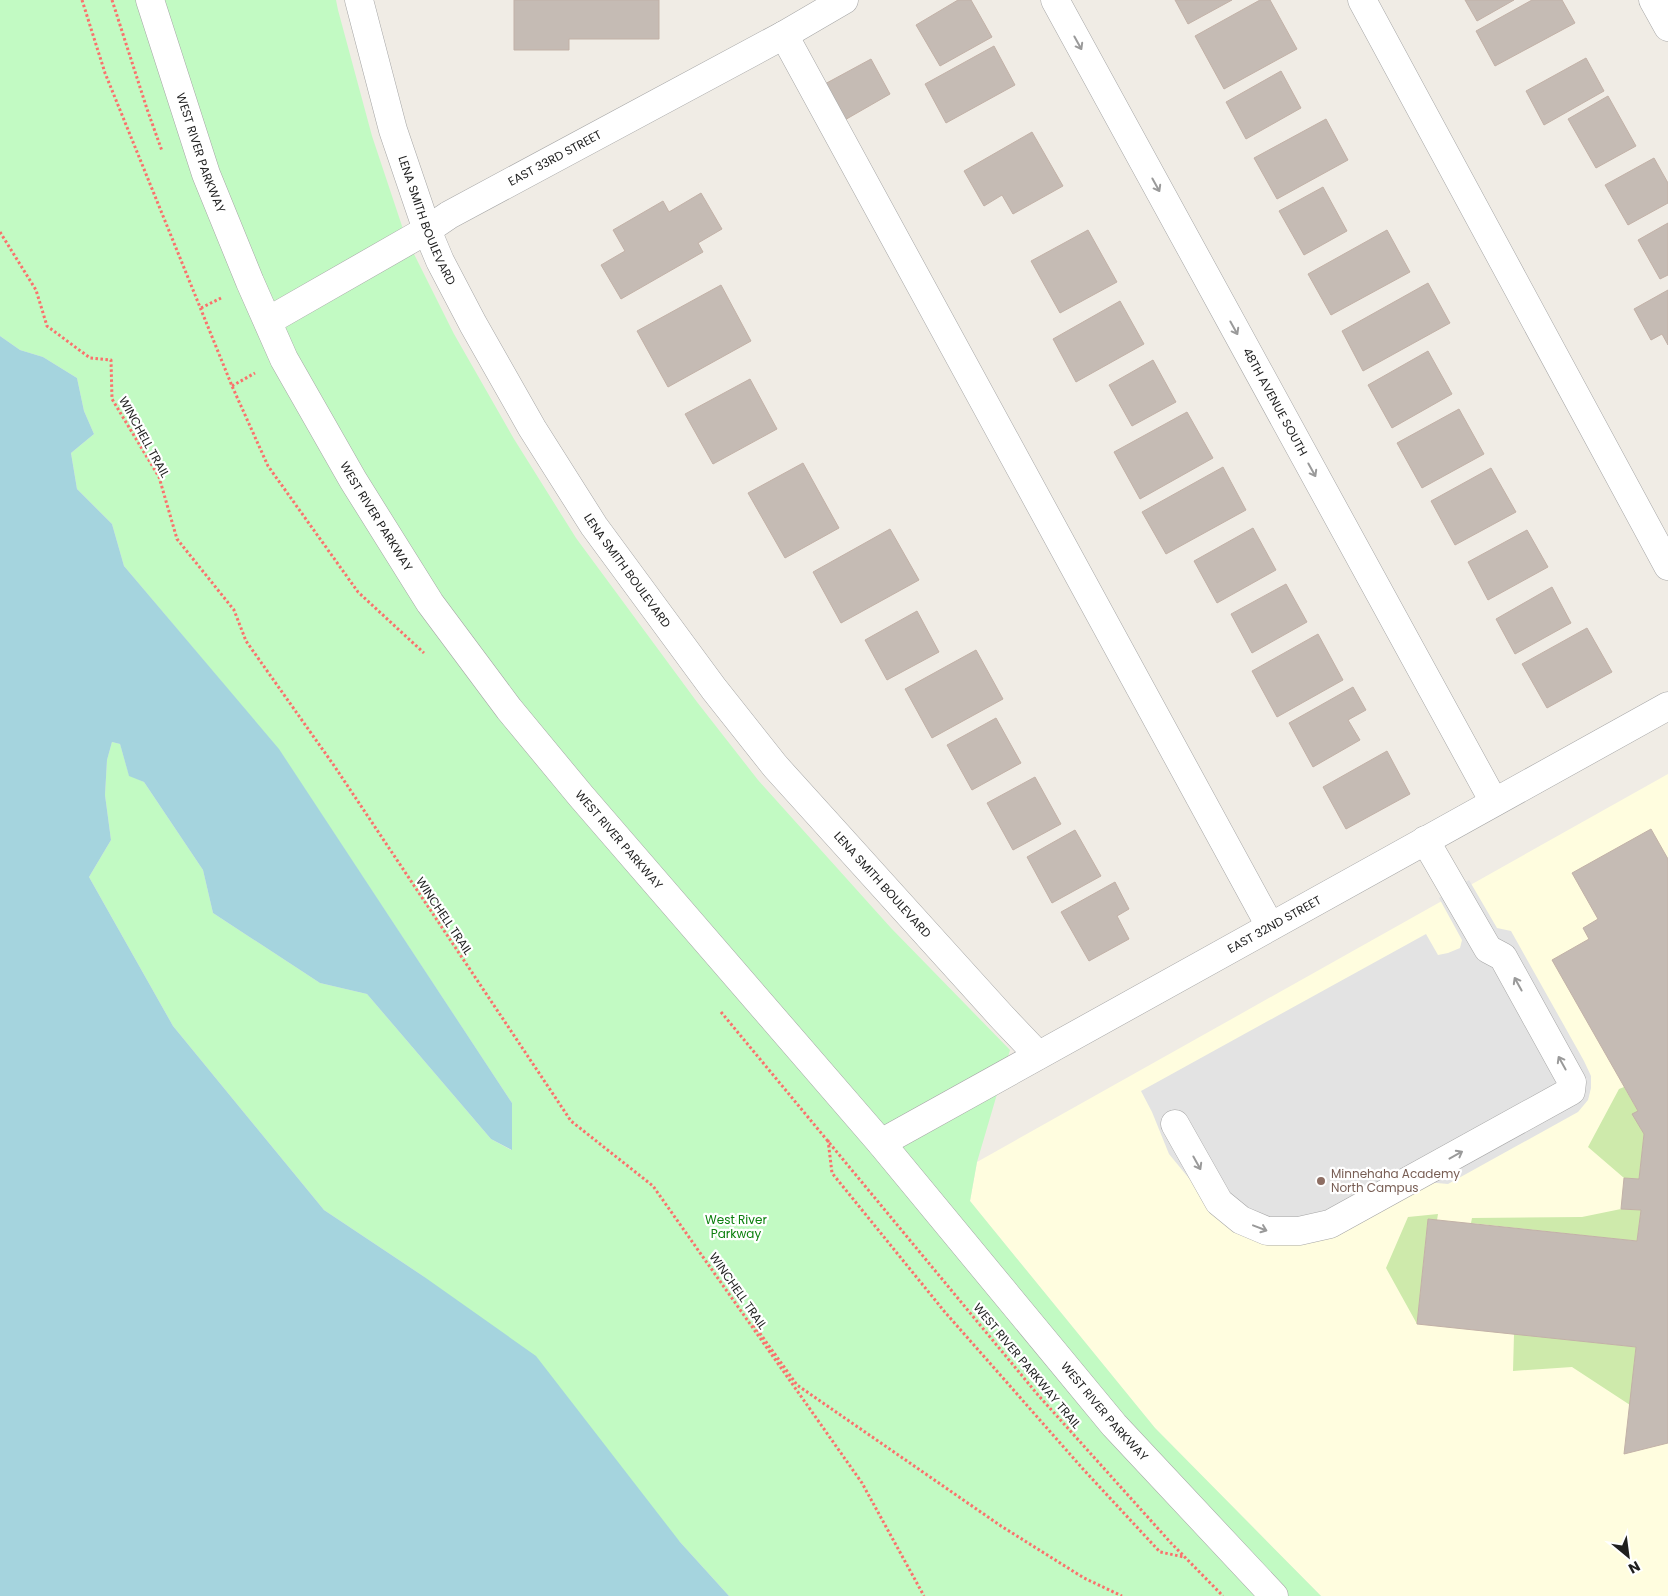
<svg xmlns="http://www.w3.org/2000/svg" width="1668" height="1596" font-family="Poppins,sans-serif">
<rect width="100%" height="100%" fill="#f0ece5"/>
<!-- education -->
<path fill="#fffddf" d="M1668,774V1596H1321L1155,1428L970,1201L977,1162Z"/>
<!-- grass -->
<path fill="#ceeaab" d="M1624,1087L1638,1111L1633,1115L1644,1134L1639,1179L1624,1178L1588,1147L1619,1089Z
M1621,1209L1641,1210L1637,1241L1471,1223L1472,1218L1582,1217Z
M1438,1214L1437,1220L1428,1219L1417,1324L1386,1268L1408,1217Z
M1514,1334L1636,1347L1630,1405L1572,1367L1513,1371Z"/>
<!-- park -->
<path fill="#c2fac3" d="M0,0H336L338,10L372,136L406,238L454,334L514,439L576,538L697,702L758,780L891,928L1010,1050L977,1162L970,1201L1155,1428L1321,1596H729L680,1542L423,1276L324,1210L173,1026L89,877L111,840L105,795L107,760L112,742L120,744L129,775L144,782L203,870L213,913L320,983L367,994L491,1139L511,1150L512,1103L279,750L124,566L112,524L77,489L71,453L94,434L84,411L77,378L43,357L20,350L0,336Z"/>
<!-- parking -->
<path fill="#e3e3e3" d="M1469,880L1497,928L1511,931L1584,1061L1591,1076V1088L1588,1100L1578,1112L1448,1184L1426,1182L1303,1241L1210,1204L1169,1154L1152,1112L1141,1091L1426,934L1438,955L1448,953L1460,948L1462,940L1439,898Z"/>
<!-- water -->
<path fill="#a5d4de" d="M0,336L20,350L43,357L77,378L84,411L94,434L71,453L77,489L112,524L124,566L279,749L512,1103V1150L491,1139L367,994L320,983L213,913L203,870L144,782L129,776L120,744L112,742L107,760L105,795L111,840L89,877L173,1026L324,1210L423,1276L536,1356L680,1542L729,1596H0Z"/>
<!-- building -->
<path fill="#c5bbb4" stroke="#c2b1a7" d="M514,0H659V39H569V50H514Z
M958,0H971L992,37L940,66L916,25Z
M1175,0H1232L1188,24Z
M1260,0H1270L1297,49L1224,89L1195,36Z
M1465,0H1514L1477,21Z
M1532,0H1562L1575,23L1495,66L1476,31Z
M994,46L1015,85L946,123L925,84Z
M1586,58L1604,91L1544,125L1526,91Z
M871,59L890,94L843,121L823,85Z
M1281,71L1301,108L1246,139L1226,102Z
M1608,96L1636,146L1596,168L1568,119Z
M1326,119L1348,160L1277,199L1254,158Z
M1032,132L1063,186L1013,214L1002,195L984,206L964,171Z
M1654,158L1668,183V203L1628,225L1605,185Z
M1323,187L1347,231L1304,255L1279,211Z
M701,193L722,229L698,243L703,252L621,299L601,265L625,251L613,230L663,201L669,212Z
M1668,223V275L1660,279L1638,240Z
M1088,230L1117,282L1060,313L1031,261Z
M1387,230L1410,272L1331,315L1308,274Z
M1428,283L1450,323L1363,371L1342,331Z
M721,285L751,341L668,387L637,331Z
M1668,290V345L1662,334L1651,340L1634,309Z
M1120,301L1144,344L1076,382L1053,339Z
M1428,351L1452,394L1392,428L1368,385Z
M1153,360L1176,402L1132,426L1109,385Z
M750,379L777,429L713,464L685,414Z
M1459,409L1484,454L1422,488L1397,443Z
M1187,412L1213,458L1140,499L1114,452Z
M803,463L839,528L785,558L748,493Z
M1223,467L1246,510L1166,554L1142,512Z
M1491,468L1516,512L1455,545L1431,501Z
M1253,528L1276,570L1217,603L1194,561Z
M890,529L919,580L841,623L813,572Z
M1527,530L1548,567L1488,600L1468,562Z
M1286,584L1307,622L1252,653L1231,614Z
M1552,587L1571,623L1515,654L1496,619Z
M917,611L939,652L887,680L865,640Z
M1587,628L1612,672L1547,708L1522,664Z
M1318,634L1343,680L1277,717L1252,671Z
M976,650L1003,699L932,738L905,689Z
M1353,687L1366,710L1348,720L1360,740L1313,767L1289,723Z
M996,718L1021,763L972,790L947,745Z
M1387,751L1410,794L1346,829L1323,787Z
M1035,777L1061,824L1013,850L987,803Z
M1651,829L1668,859V1443L1624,1454L1636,1347L1417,1324L1428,1219L1637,1241L1641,1210L1621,1209L1624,1178L1639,1179L1644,1134L1632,1114L1638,1111L1552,960L1589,939L1583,928L1598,919L1572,873Z
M1075,830L1101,876L1052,903L1027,857Z
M1115,882L1129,909L1117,916L1129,939L1089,961L1061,912Z"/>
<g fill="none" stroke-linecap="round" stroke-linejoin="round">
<defs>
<g id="minor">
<path id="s1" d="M150,0L206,174L250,282L284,359L353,480L430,603L509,709L581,796L881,1143L1114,1425L1274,1596"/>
<path id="s2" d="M359,0L393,130L427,230L440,261L473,324L532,428L594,526L714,689L775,766L1001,1016L1038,1055"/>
<path id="s3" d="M1055,0L1494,802"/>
<path d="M1362,0L1668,566"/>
<path d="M1653,0L1668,27"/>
<path d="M784,35L1270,926"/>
<path id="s4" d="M268,321L427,230L449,215L784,35L844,0"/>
<path d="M1175,1124L1219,1202L1241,1220L1267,1231H1299L1330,1224L1571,1091L1572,1082L1503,957L1488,949L1425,840"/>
<path id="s5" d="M881,1143L1668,706"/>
</g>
</defs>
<!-- minor casing -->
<use href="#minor" stroke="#a6a6a6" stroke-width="29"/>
<!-- path -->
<path stroke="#fa716c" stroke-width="3" stroke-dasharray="2.5 2.5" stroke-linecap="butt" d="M82,0L105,73L232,386L268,466L358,592L424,653
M112,0L147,109L162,151
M0,232L36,290L47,326L90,358L111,360L112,399L159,477L177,539L234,610L246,641L335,767L571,1121L653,1186L862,1483L924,1596
M201,308L221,298
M232,386L255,373
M721,1012L1038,1395L1171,1543L1223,1596
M828,1140L832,1173L944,1311L1083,1469L1160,1552L1184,1557
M754,1325L797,1385L1001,1526L1084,1578L1122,1596"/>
<!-- minor -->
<use href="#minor" stroke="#fff" stroke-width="28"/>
</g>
<!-- one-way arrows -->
<defs><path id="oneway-shaft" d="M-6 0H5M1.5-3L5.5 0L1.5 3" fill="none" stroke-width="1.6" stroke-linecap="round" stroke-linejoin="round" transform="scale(1.25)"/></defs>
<g stroke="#9a9a9a">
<use href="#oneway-shaft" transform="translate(1078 43) rotate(61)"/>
<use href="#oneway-shaft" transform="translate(1156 185) rotate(61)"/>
<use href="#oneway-shaft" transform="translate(1234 328) rotate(61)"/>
<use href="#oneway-shaft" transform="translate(1312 470) rotate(61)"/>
<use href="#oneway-shaft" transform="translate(1518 984) rotate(-119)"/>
<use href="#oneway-shaft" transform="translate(1562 1063) rotate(-119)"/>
<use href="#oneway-shaft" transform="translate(1456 1155) rotate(-29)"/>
<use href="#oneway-shaft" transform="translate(1197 1163) rotate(61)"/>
<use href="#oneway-shaft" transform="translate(1260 1228) rotate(21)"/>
</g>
<!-- markers -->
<circle fill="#8d6e63" stroke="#fff" stroke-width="2" cx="1321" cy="1181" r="5"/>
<g text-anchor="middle" stroke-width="4.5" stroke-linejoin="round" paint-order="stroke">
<!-- street labels -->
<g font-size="12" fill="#1f1f1f" stroke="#fff">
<text dy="4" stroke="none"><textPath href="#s1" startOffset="161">WEST RIVER PARKWAY</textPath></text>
<text dy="4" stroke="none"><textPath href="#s4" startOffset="330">EAST 33RD STREET</textPath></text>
<text dy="4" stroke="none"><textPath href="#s2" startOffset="231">LENA SMITH BOULEVARD</textPath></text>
<text dy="4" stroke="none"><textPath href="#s3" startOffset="458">48TH AVENUE SOUTH</textPath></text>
<text transform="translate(144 437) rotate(61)" y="4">WINCHELL TRAIL</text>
<text dy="4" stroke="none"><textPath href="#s1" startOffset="566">WEST RIVER PARKWAY</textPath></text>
<text dy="4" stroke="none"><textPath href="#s2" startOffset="636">LENA SMITH BOULEVARD</textPath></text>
<text dy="4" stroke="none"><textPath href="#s1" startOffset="971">WEST RIVER PARKWAY</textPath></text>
<text dy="4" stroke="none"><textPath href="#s2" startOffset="1041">LENA SMITH BOULEVARD</textPath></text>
<text transform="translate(444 916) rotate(56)" y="4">WINCHELL TRAIL</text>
<text dy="4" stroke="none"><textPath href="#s5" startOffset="450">EAST 32ND STREET</textPath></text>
<text transform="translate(738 1291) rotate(55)" y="4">WINCHELL TRAIL</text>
<text transform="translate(1027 1366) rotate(50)" y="4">WEST RIVER PARKWAY TRAIL</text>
<text dy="4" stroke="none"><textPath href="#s1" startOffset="1721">WEST RIVER PARKWAY</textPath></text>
</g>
<!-- education labels -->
<g font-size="12" fill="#785e54" stroke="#fff" text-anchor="start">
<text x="1331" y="1178">Minnehaha Academy<tspan x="1331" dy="14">North Campus</tspan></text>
</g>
<!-- park labels -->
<g font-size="12" fill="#0b7f0d" stroke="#fff">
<text x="736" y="1224">West River<tspan x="736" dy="14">Parkway</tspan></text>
</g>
</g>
<!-- north arrow -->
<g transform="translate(1628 1556) rotate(151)" stroke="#ffffff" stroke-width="4" paint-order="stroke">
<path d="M0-4L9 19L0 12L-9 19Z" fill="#1f1f1f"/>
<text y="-8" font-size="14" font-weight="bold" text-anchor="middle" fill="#1f1f1f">N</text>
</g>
</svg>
